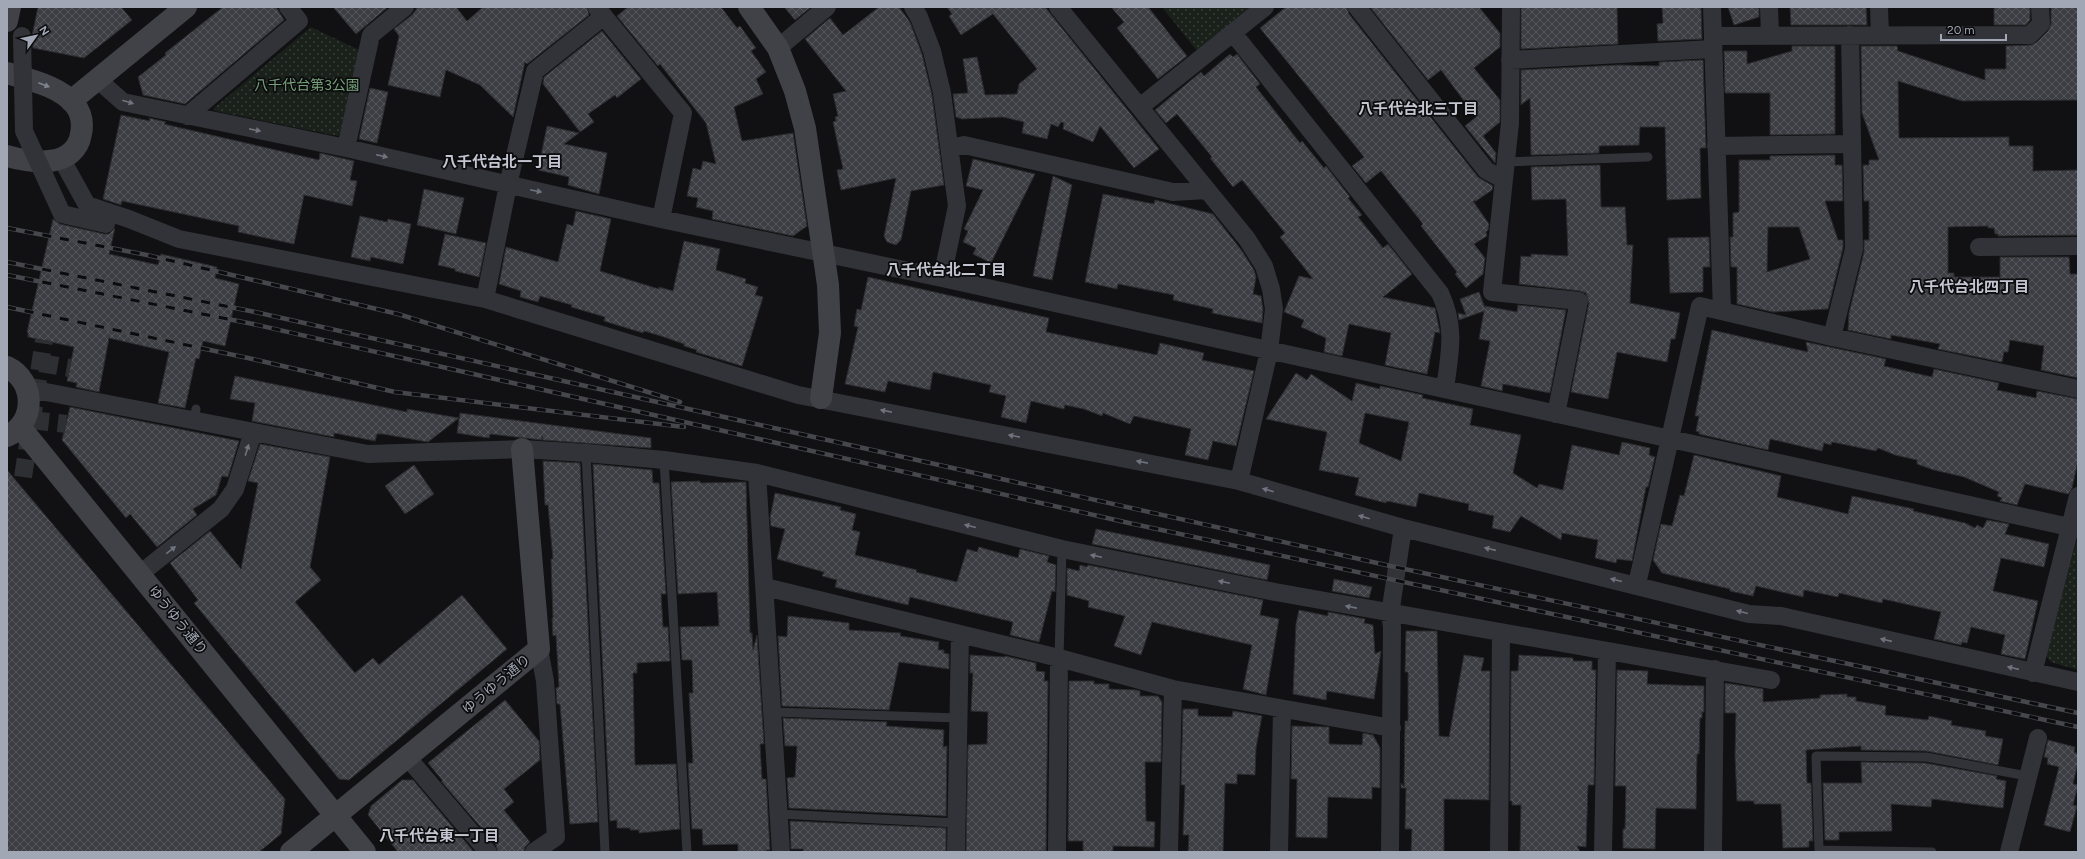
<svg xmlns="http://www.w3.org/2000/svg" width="2085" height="859" font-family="Figtree,'Noto Sans JP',sans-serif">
<defs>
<pattern id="park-dots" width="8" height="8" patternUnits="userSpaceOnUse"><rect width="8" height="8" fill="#19211a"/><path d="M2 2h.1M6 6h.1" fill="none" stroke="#373e39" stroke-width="1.8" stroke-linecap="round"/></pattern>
<pattern id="building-cross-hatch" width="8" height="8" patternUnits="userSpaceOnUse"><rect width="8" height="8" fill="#3d3e43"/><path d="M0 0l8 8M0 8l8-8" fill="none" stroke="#56575c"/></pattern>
</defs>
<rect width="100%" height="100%" fill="#111113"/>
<!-- park -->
<path fill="url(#park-dots)" d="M1162,7H1253L1198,52Z
M311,27L359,50L341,133L338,136L215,111L214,108Z
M2078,540V670L2051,662L2046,656L2076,542Z"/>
<!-- building -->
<path fill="url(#building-cross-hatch)" stroke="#2b2b2f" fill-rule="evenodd" d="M38,7H121L132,20L84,58L33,48L32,36Z
M223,7H276L284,20L185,104L143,95L138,77L166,55L165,53Z
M333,7H388L356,34Z
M418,7H456L467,21L483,7H587L589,15L527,64L525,62L513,117L480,85L446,70L440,97L388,85L399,36L394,29L412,15Z
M628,7H721L737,28L740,26L756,48L751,51L766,72L756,79L763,94L734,107L742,141L793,133L807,226L793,236L712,219L713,211L696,207L698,198L687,196L693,168L701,170L703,161L716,164L706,123L660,64L658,66L617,16Z
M784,7H811L795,20Z
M879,7H899L910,22L922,54L932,95L944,185L911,191L901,240L896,245L887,242L884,236L896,178L841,190L837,170L843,169L833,122L836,121L835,117L838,116L833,94L846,91L805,39L830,18L843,35Z
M947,7H1045L1159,149L1134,168L1100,126L1093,142L1063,129L1064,123L1061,122L1058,127L1051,124L1047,139L1022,133L1024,122L1003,117L962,119L956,117L953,94L968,93L963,59L977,57L985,95L1017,94L1019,84L1037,69L993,14L961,35L949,16L952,14Z
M1111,7H1148L1187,56L1158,79L1117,28L1124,22Z
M1286,7H1347L1349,14L1478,177L1493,186L1492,190L1476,201H1473L1489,224L1488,230L1486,232L1487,236L1474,244L1485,258L1483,274L1466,288L1455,274L1457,272L1421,226L1423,224L1381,171L1366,183L1352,166L1364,157L1260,28Z
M1370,7H1479L1500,33V47L1474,68L1500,100V122L1483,136L1496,153L1495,163L1465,126L1476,117L1441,70L1428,80Z
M1521,7H1617L1618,44L1521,49Z
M1662,7H1701L1702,39L1658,41L1657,24L1663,23Z
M1728,7H1759V17L1734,25Z
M1790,7H1866L1867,25H1791Z
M1994,7H2030V20L2026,25H1994Z
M2051,7H2078V100L1962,101L1898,81L1899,138L2009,137V146H2033V171L2078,170V235L1998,236V234H1995L1994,228H1988V226L1948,227V273H1954V277H2000V257H2069L2070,274H2078V378L2041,370L2044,346L2010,340L2008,352H2004L2002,362L1938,349L1940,344L1891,335V339L1848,330L1849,313L1864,252V240H1869V201H1864L1863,165H1869V160H1879L1862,113L1861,46H1897L1898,51L1985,80V69H2006V46L2031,45L2037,42L2048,31L2051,24Z
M602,31L641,79L617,98L615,95L588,114L594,122L580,132L543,84L544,77Z
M1792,46H1835V134L1770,135V93H1725L1724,51H1747V64L1792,51Z
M1230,54L1233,57L1237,54L1260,84L1256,87L1300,143L1302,141L1324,168L1326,166L1350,197L1348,198L1362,215L1358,217L1383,248L1388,244L1412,274L1383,297L1435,308L1440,333L1435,332L1427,374L1385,365L1391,333L1349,324L1342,356L1324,352L1326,338L1301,327L1304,320L1284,312L1299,276L1313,279L1280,237L1285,233L1242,180L1233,187L1210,158L1212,157L1177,114L1166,123L1155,110L1201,72L1204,76Z
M1703,60L1706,148H1700L1701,198L1667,200L1665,127H1640L1639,145L1599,146V153L1531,155L1530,98L1521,105V70L1619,65L1659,66V62Z
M370,88L388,92L377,143L359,139Z
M121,115L150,121L149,118L166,122L164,124L319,160L320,153L354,161L350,180L357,181L352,206L304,195L294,244L238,232L239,226L122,201L121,205L103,199Z
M547,126L579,133L564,144L607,153L599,194L568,185L569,177L538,170Z
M1835,155V165H1842L1843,201H1825L1838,240H1843V248L1828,309L1773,312L1737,304V267H1731L1730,237H1733V213L1739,212V160H1770V156ZM1768,227H1799L1810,259L1767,272Z
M973,159L1035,174L991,263L973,254L976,248L963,242L968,231L964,229L983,190L966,186Z
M1600,165L1601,207H1625L1627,245H1633L1630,303L1680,313L1675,339H1671L1667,362L1617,352L1608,399L1571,392L1589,303L1586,293L1580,291L1519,284L1521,256L1531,257V254L1568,256L1566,199L1532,200L1531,167Z
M1053,176L1072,185L1052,280L1033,276Z
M424,189L464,198L456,234L417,225Z
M1103,194L1154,204L1155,200L1213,214L1242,251L1254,270L1256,277L1253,294L1261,296L1263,309L1262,323L1212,313L1213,309L1173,300L1174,295L1118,284L1117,289L1085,282Z
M576,211L611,219L600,271L659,289V287L673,291L684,241L720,249L716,270L746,279L745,283L758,287L755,295L763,297L742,366L696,352L697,350L684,346V344L661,336L644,331L643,333L604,321L605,317L571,307L572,305L540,296L538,302L520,297L521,291L499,284L506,247L558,262L567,224L573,226Z
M360,216L387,222L388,219L411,224L403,264L371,257L370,261L351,257Z
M53,219L60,224L104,234H109L115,228L109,254L158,265L161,254L217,267L215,278L239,284L225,346L203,341L199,359L196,358L185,408L158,403L169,352L109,338L99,392L76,387L77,383L67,381L74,347L28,337V332H27Z
M445,234L486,243L479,277L455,271V269L438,265Z
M1709,237L1710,267H1703V292L1670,293L1668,238Z
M868,277L1049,318L1046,332L1157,355L1160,343L1204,353L1202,360L1254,371L1236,446L1213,441L1208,460L1185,455L1191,429L1134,416L1130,424L1103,413L1102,416L1084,409L1065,405L1064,409L1031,401L1026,423L1001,417L1006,396L989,392L991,385L933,372L930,390L888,381L885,392L845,384L858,327L854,326L857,309L861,310Z
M1479,292L1485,308V306L1517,312L1518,305L1566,310L1550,393L1503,384L1502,391L1481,386L1490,341L1479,339L1484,311L1459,320L1458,313L1466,315L1460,299Z
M1712,330L1808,352L1806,342L1886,359L1884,366L1932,377L1934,369L1999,383L1997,390L2036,398L2037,391L2078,399V461L2072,488L2068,494L2025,484L2017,505L2000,501L2002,498L1997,496L1999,492L1964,477L1934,470L1917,464V460L1895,455L1878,448L1876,451L1832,442L1831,445L1824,443L1822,451L1770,439L1768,450L1699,434V432L1696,431L1699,416H1695Z
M1296,373L1307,380L1311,374L1352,401L1356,383L1380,389V386L1423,395L1422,398L1473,409L1470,425L1521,435L1513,473L1537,488L1539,484L1563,490L1572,445L1619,455L1622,442L1650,448L1649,455L1655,457L1648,487H1646L1632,561L1617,559L1616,563L1595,558L1598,540L1562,533L1561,540L1521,516L1510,532L1492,528L1494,516L1468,510L1469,504L1419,493L1416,507L1387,501L1386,503L1355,495L1359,478L1319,470L1327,432L1266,419ZM1365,413L1409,422L1401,461L1359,443Z
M235,376L407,412V409L459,418L428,442L383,434H377L375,441L334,433V437L252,421L255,403L230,399Z
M70,407L239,441L228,477L222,476L216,495L193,509L197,515L157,547L130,514L126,518L62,440Z
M460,413L651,438V448L543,440L542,436V440L490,434L489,438L457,433Z
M260,444L330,457L310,567L321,580L295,602L355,673L373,658L379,665L462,595L507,649L349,780L339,779L194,603L198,600L170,563L210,531L241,569L258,483L248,481Z
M1694,455L1781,476L1777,497L1848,514L1852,496L1914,509L1913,511L1965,523L1975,528L1977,525L1983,528L1987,520L2009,524L2005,534L2049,544L2044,567L2001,558L1993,591L2038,601L2025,659L2001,654L2005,635L1971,627L1967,643L1962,642L1961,645L1934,639L1941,612L1883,599L1882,603L1839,593L1838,597L1804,590L1803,597L1756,586L1753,596L1730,591V589L1662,573L1653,560L1661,524L1672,526L1680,495L1684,496Z
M543,461L580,463L598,822L570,824L560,704H557L556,688L559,687L556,635L553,636L552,618H553L551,559H553L548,505H545Z
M593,464L652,470L653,483H659L666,594H661L663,627H668L670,661L637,663V673H633L635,765L676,764L680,829L639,833V830H630V828H617V820L610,821Z
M414,465L434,494L405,514L385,486Z
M7,470L285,799L281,834L259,852H7Z
M700,481V483L746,482L750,633H752L753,650L757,635L764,744H760L762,779H766L770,850H766V852H738V844L703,845L702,829H692L688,763H693L689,693H693L692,660H682L680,627L719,626L717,592L678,594L671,482Z
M775,493L841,507L840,510L856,514L852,530L860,532L855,555L917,570L916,572L957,582L967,549L977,552L979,547L1018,558L1020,549L1049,556L1047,562L1056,565L1055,592L1052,591L1039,642L1010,635L1013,622L910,597L908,605L850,591L835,587L837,580L822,576L824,572L777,559L785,529L771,526L770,518Z
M1096,529L1270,565L1267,580L1092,544Z
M1080,565L1087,567L1088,565L1263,600L1260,615L1279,619L1266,695L1243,689L1252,645L1152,622L1141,655L1114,646L1125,616L1088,607L1089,601L1067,595V568L1079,571Z
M1334,579L1372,587L1369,598L1332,591Z
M1299,610L1328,616V612L1365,619L1364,623L1373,625L1375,654L1381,651L1374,699L1327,691L1326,700L1293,694L1296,624Z
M788,616L849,623V630L901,633L900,636L939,642L938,650H944V653L949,654V669L899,662L889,710L782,706L778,636L787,637Z
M1406,631H1437L1439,736L1449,737L1464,655L1484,658L1481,671H1490L1489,800L1444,799V852H1411L1412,829H1405L1406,788H1401V783L1404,787L1405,721H1408V672H1405Z
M970,655L1004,657L1005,656L1036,663V671L1045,672L1044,681H1048L1046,851L966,852L968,745L987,744L988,712L971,711L973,673H970Z
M1519,655L1573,658V661H1592V670H1596L1594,785H1588L1586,847L1577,846L1580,852L1520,851L1521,805H1512V801H1510L1511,671H1518Z
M1617,670L1648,671L1647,684L1704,686V712H1702V718H1700L1699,754H1697L1696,809L1656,808L1655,849L1623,848V829H1625L1626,786H1615Z
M1069,681H1094V684H1109V689L1136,690L1140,691V696H1158L1162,702L1161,762H1145L1146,821L1155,822L1154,847L1113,846V852H1083V841H1068Z
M1725,683L1763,689V702L1820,698V695L1847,694V697H1856V701L1886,706L1885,715L1928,720L1929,716L1952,721L1951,725L1986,731L1985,736L2003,739L1998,765L1926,751L1861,750V746L1806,750L1807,783H1811L1813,841H1809V847L1783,848L1781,804H1754V801H1737L1735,756L1736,713H1725Z
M505,700L539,741L540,760L504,789L514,802L504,810L530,842L525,847L524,852H498L496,845L441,781H443L428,763Z
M1183,709H1198V716L1232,717L1233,711L1262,716L1256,748L1255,775L1237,774V784L1225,783L1223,852H1188L1189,835H1183L1185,785H1181Z
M783,718L887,722L886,726L944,730L943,747L947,746L946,816L789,808L787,778L795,777L797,746H785Z
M1292,726L1329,727V744L1362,745L1363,733L1373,735L1380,748V788L1372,787V799L1328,797L1327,838L1296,837L1297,779H1291Z
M2048,740L2075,747L2074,752L2078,754V762L2073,784L2078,785L2073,805L2077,806L2070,832L2044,825L2059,767L2047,764L2048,758L2044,757Z
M1861,762L1925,763L1997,776L1996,779L2006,781L2003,808L1932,799L1931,807L1891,804L1892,831L1839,832V840H1825L1823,783H1862Z
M402,780H413L474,852H398L368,815L371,806Z
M790,821L946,828V852H803V849H791Z"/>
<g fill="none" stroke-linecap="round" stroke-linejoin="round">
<!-- street-tunnel -->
<path stroke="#2e2f33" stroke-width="18" stroke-dasharray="18 9" stroke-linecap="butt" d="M106,224L112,199
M40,363L70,368
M31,420L66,424
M23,477L44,340"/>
<!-- lane -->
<path stroke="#323338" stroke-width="9" d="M1506,162L1648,157
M194,419L196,409
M586,453L605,852
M664,460L687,852
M1059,658L1062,549
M772,712L959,718
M779,814L957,823
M1932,852L1819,850L1816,756L1926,757L2027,776"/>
<!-- street -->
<path stroke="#323338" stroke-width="18" d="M913,7L919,17L932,51L942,93L957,206L942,278
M1058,7L1247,239L1264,266L1271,289L1274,309L1269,351L1239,481
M1357,7L1486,170L1504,180
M1511,7L1510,123L1492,292L1579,301L1556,414
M1712,7L1722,311
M1769,7L1770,36
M1879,7L1880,35
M597,8L683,113L661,219
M1233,33L1440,293C1456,327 1450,353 1445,388
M1713,36L2030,35L2041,24L2040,7
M778,48L827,7
M1510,60L1713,49
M97,79L123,102L346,148L661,219L942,278L2078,529
M1140,107L1265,7
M187,116L299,21L288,7
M1716,146L1852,144
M346,148L371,35L405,7
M950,148L964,145L1173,192L1207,190
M61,158L87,205L129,219L179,239L485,299L798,395L1239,481L1403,528L1749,614L1781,616L2078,682
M1979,247L2078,246
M485,299L508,185L535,71L604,16
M1832,337L1854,249L1850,35
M29,392H46L368,454L522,449L586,453L664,460L757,473L1062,549L1275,592L1771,680
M757,473L781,852
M140,574L221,509L235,489L253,432
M1637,584L1700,306L1832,337L2078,389
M765,587L1059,658L1173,689L1392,728
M2033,673L2078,496
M407,757L488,852
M534,852L556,837L545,681L539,649
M956,852L960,634
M1057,852L1059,658
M1169,852L1173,689
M1279,852L1282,710
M1390,852L1392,627L1390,614L1403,528
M1499,852L1501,634
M1603,852L1607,652
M1713,852L1715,669
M2009,852L2038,738"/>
<!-- secondary -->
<path stroke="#404248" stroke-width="22" d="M749,7L778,48L795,91L805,128L828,285L830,333L821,398
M7,21L10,7
M7,73C30,80 60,86 75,105C82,114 83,124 81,134C75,169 32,163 7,156
M71,101L186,7
M7,367C36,381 36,423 7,436
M20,427L365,852
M291,852L539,649L522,449"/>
<defs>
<path id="rail" d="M7,228L147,255L398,314L680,402
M7,262L255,312L1386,565L2078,713
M7,275L253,324L1129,523L2078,727
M7,307L248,358L395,392L684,427"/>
</defs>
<!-- rail casing -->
<use href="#rail" stroke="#45474d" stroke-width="4.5"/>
<!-- rail -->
<use href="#rail" stroke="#0c0c0e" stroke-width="3" stroke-dasharray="9" stroke-linecap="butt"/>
<!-- street-bridge -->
<path stroke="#323338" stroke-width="18" d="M22,36L24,131L62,214L106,224"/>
</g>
<!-- one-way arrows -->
<defs><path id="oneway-solid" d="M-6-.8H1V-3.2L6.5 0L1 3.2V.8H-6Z"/></defs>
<use fill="#7f848f" href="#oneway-solid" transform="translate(44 85) rotate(21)"/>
<g fill="#6f737d">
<use href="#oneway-solid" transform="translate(128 102) rotate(18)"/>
<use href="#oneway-solid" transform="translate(255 130) rotate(11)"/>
<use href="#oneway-solid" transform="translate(382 156) rotate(13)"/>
<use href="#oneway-solid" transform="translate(536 191) rotate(12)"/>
<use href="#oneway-solid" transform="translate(886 411) rotate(-169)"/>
<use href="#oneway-solid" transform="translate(1014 436) rotate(-169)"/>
<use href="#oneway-solid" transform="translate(247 450) rotate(-73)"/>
<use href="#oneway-solid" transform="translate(1142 462) rotate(-169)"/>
<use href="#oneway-solid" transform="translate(1268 490) rotate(-164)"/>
<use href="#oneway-solid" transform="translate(1364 517) rotate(-164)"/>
<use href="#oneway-solid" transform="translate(970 526) rotate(-166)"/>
<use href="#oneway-solid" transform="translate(1490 549) rotate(-167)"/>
<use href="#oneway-solid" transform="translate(171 550) rotate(-38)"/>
<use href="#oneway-solid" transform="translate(1096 556) rotate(-168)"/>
<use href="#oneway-solid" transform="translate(1616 580) rotate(-166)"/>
<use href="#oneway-solid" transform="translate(1224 582) rotate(-168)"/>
<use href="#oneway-solid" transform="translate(1351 607) rotate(-169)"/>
<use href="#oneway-solid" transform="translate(1742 612) rotate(-166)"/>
<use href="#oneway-solid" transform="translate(1886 640) rotate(-167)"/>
<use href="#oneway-solid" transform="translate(2013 668) rotate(-167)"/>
</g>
<g text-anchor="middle" stroke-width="3.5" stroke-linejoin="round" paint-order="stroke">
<!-- park labels -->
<g font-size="14" fill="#77a179" stroke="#0c0c0e">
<text x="307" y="90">八千代台第3公園</text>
</g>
<!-- street labels -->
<g font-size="14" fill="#a1a7b5" stroke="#0c0c0e">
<text transform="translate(178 620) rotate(51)" y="5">ゆうゆう通り</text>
<text transform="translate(496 684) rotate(-40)" y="5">ゆうゆう通り</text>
</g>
<!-- neighbourhood labels -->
<g font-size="15" font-weight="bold" fill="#c3c6d0" stroke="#0c0c0e">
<text x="1418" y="114">八千代台北三丁目</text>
<text x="502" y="167">八千代台北一丁目</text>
<text x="946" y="275">八千代台北二丁目</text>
<text x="1969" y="292">八千代台北四丁目</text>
<text x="439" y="841">八千代台東一丁目</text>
</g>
</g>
<!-- border -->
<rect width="2085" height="859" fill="none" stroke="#a1a7b5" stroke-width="16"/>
<!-- north arrow -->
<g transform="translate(36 36) rotate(57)" stroke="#0c0c0e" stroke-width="3" paint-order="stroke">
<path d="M0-3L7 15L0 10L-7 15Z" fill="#a1a7b5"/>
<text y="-6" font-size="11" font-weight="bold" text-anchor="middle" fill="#a1a7b5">N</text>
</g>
<!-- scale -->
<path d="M1941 34v6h65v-6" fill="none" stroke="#a1a7b5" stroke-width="2"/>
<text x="1947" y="34" font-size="12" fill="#a1a7b5" stroke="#0c0c0e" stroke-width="3" paint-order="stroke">20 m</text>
</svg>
